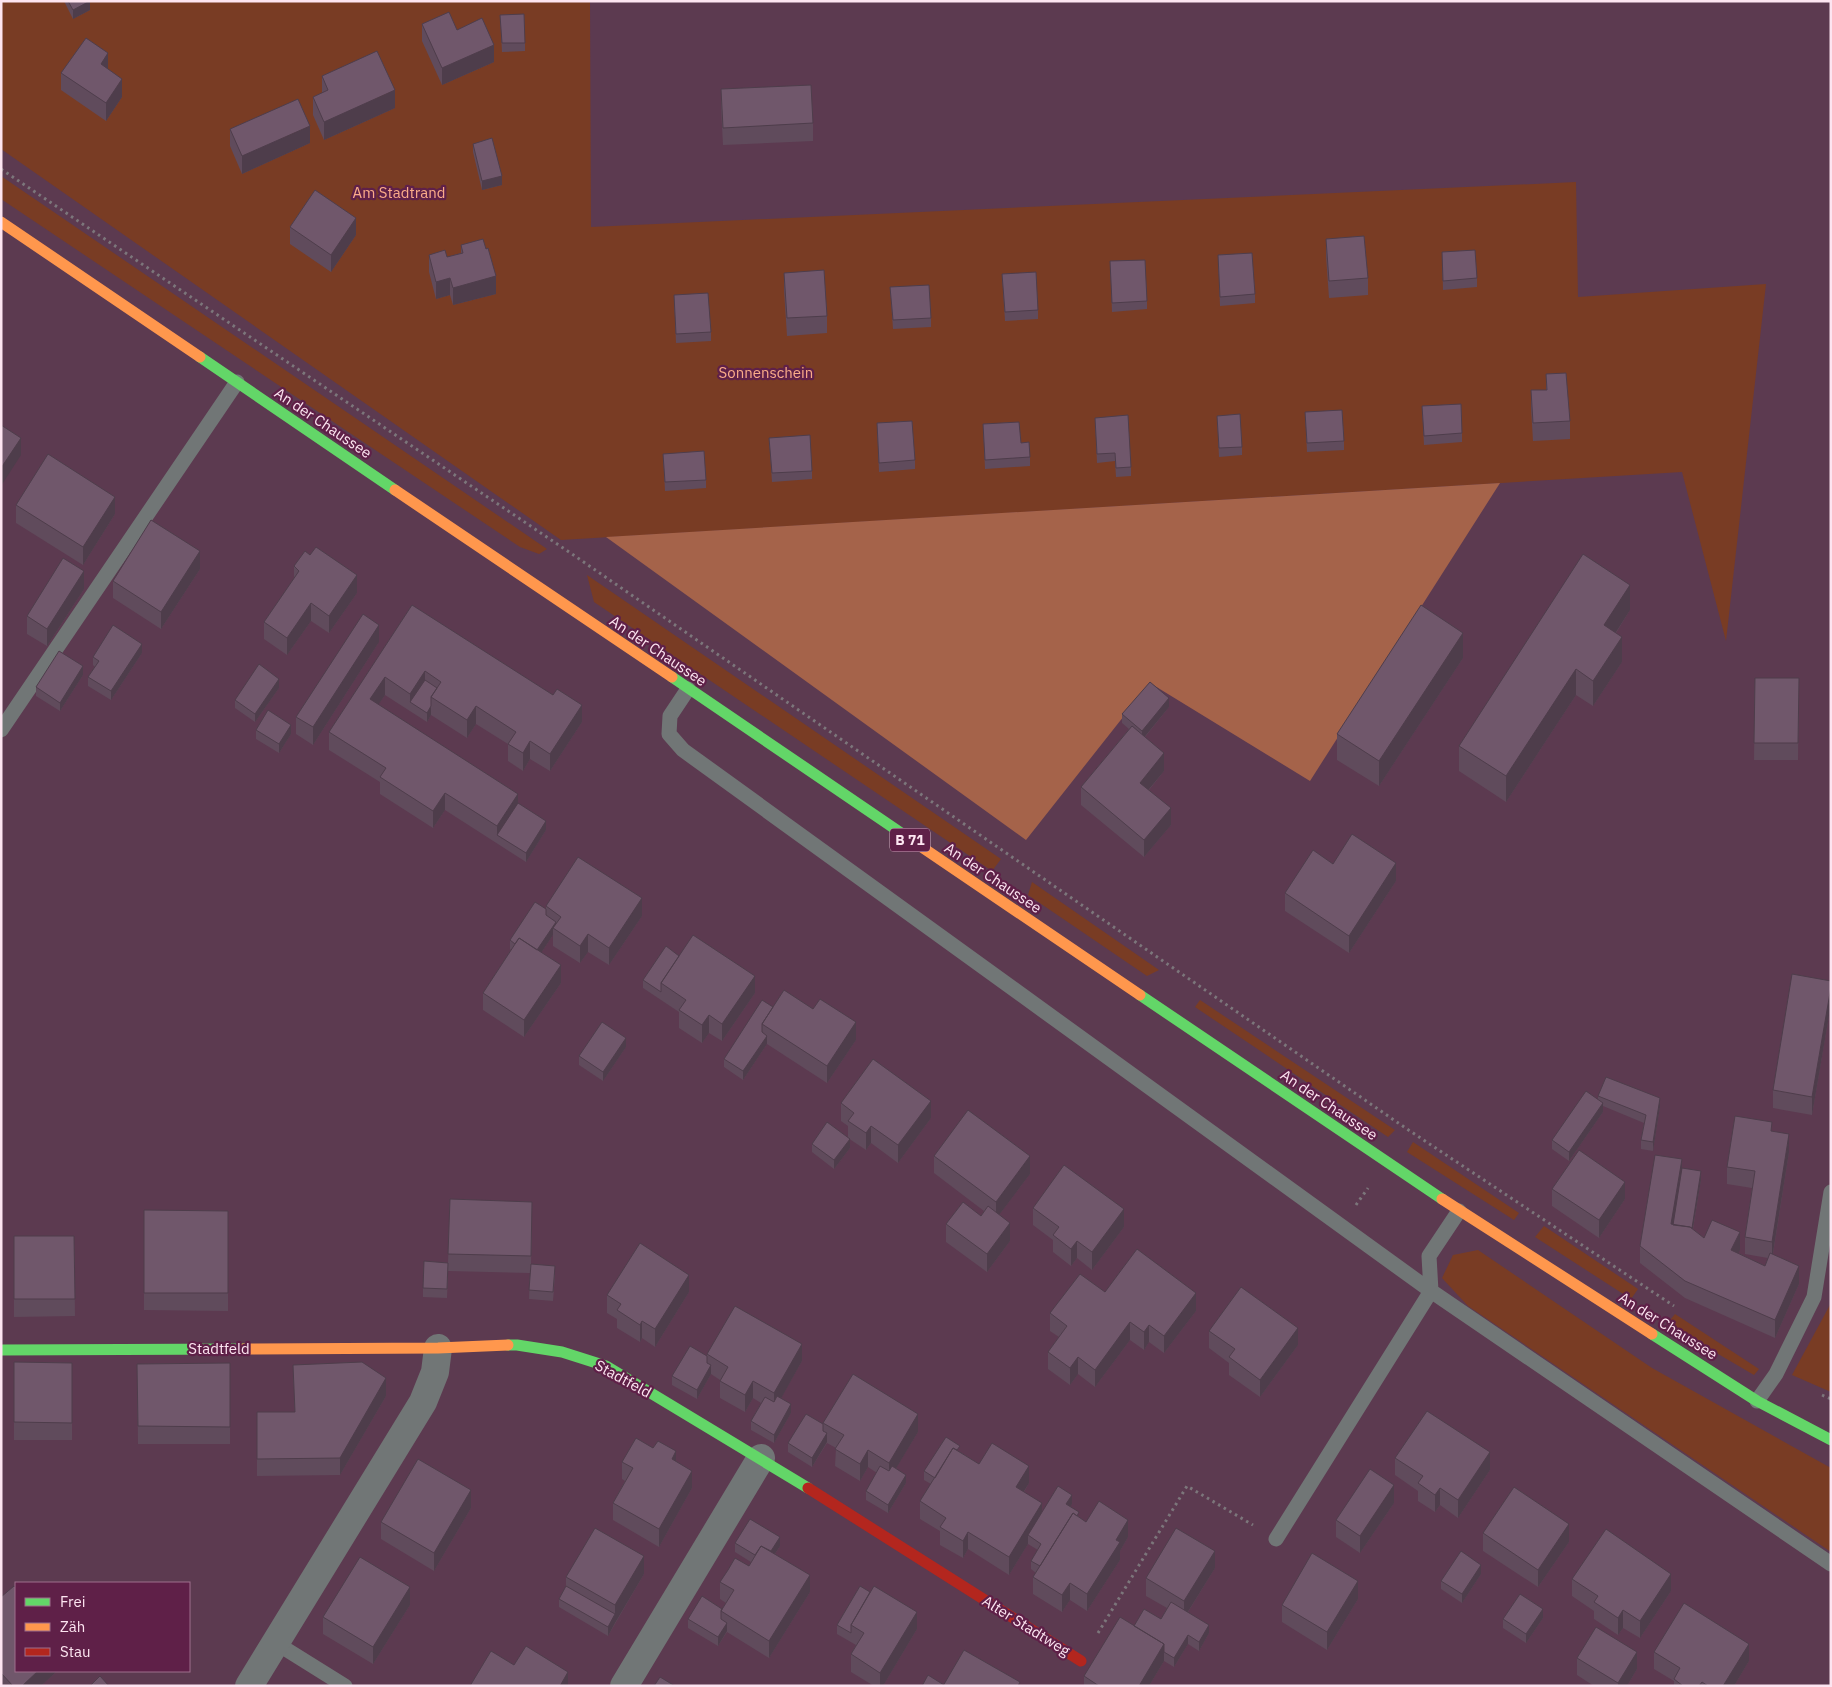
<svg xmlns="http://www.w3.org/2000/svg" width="1832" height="1687" font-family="'IBM Plex Sans',sans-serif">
<rect width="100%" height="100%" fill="#5c3a50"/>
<!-- green -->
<path fill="#793c24" d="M1,1H590L591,227L1576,182L1578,297L1766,284L1726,641L1682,472L561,540L1,149Z
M1,176L547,549L539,554L520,547L1,199Z
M587,575L1001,859L992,871L594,602Z
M1032,882L1159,970L1147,976L1028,895Z
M1200,1000L1395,1130L1388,1137L1195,1007Z
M1413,1142L1519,1213L1514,1220L1407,1152Z
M1544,1226L1638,1289L1631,1299L1535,1237Z
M1478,1250L1652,1368L1831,1468V1552L1468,1306L1442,1278L1453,1255Z
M1831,1303V1392L1792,1375Z
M1675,1314L1759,1369L1754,1375L1667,1324Z"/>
<!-- forest -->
<path fill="#a5634a" d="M1500,483L1310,781L1150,683L1026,840L606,537Z"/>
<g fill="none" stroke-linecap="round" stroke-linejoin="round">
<!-- path -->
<path stroke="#7c767b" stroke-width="3" stroke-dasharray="2.5 4" stroke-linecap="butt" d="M1,169L572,554L1407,1129L1674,1306
M1356,1205L1368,1188
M1822,1395L1831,1399
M1098,1633L1187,1486L1253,1525"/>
<!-- lane -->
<path stroke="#717676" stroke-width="15" d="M688,689L670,716L669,734L683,750L1431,1291L1831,1564
M1,730L237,382
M1757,1401L1776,1374L1814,1297L1831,1192
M1276,1539L1431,1291L1429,1256L1459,1211
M276,1643L345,1686"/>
<!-- street -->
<path stroke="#717676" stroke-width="28" d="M249,1686L423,1402L435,1372L438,1348
M624,1686L761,1458"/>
<!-- fast -->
<path stroke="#63d668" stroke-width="11" d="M200,357L395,490
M672,677L904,835
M1140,995L1442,1199
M1652,1334L1757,1401L1831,1440
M508,1345H517L562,1352L606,1366L808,1488
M1,1350L243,1349"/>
<!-- slow -->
<path stroke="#ff974d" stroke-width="11" d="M1,222L200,357
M395,490L672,677
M904,835L1140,995
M1442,1199L1652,1334
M243,1349L438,1348L508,1345"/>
<!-- jam -->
<path stroke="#b3261e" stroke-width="11" d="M808,1488L1081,1661"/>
</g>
<!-- wall -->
<path fill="#604b5c" d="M64,1H90V10L73,19Z
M500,15L525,43V51L502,52Z
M422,24L457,30L494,62L442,85L422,41Z
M108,70L122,97L106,121L61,90V73Z
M322,76L395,108L324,140L313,115V97L322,93Z
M721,89L813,123V141L723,145L721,107Z
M230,129L310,143L242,174L230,146Z
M473,144L502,185L482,190L473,152Z
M290,227L356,235L331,272L290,244Z
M1326,239L1368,278V295L1329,298L1326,256Z
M461,245L496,294L453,305L450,295L436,299L429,272V255L447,257L461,253Z
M1442,252L1477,278V287L1443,290Z
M1218,255L1255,294V303L1220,306Z
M1110,261L1147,301V309L1112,312Z
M784,273L827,316V333L787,336L784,290Z
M1002,274L1038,310V319L1005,321Z
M890,287L931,318V327L893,329Z
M674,295L711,332V341L676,343Z
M1546,374L1570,421V439L1533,441L1531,408V390H1546Z
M1422,406L1462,433V442L1424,445Z
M1305,412L1344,441V450L1307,452Z
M1217,416L1242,447V455L1219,457Z
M1095,418L1131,467V476L1116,477L1115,461L1097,463Z
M877,423L915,460V469L879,472Z
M983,424L1021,443L1030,457V466L985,469Z
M769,438L812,471V479L772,482Z
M663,454L706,480V488L665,491Z
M16,505L115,514L83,565L16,523Z
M294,566L357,593L329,633L311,621L287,655L264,639V622L294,579Z
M200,569L161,629L113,598V581Z
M84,589L47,646L27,634V616Z
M412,605L582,722L550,771L530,759L523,771L508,761V744L476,724L467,738L431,715L427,722L385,695L378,705L518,803L546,830L526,862L445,810L433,828L380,794V782L329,750V732Z
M1630,610L1616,633L1622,662L1593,706L1576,695L1506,802L1459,771V746Z
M379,642L313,745L296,734V717Z
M142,653L111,700L88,686V677L95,667L93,665V657Z
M1463,658L1379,786L1337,760V734Z
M83,675L60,711L36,696V687Z
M1755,678H1799L1798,760H1754Z
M279,688L255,722L235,708V700Z
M1169,707L1145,737L1164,771L1149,790L1171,825L1144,857L1081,805V787L1129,729L1122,723V714Z
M256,730L291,734L279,753L256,739Z
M1333,864L1396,881L1349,953L1285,911V893Z
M546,906L642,916L609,965L588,952L580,963L553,946V935L541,953L561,983L524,1037L483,1010V993L511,950L510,949V940L546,909Z
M679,956L755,993L722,1041L709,1033L702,1043L679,1028V1012L643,988V980Z
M1831,981V1004L1812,1115L1773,1108V1090Z
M773,1007L856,1040L827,1083L767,1044L743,1080L724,1067V1059Z
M626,1047L603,1081L579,1065V1056Z
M1598,1096L1660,1107L1653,1151L1641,1149V1140L1644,1123L1603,1106V1112L1569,1161L1552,1149V1140L1598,1100Z
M841,1103L931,1118L898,1163L871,1143L866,1150L848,1138V1126L841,1121Z
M1772,1131L1789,1152L1773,1254L1799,1284L1775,1338L1685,1298L1640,1263V1246L1682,1168L1701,1180L1693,1229L1704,1238L1740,1250L1738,1253L1765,1266L1768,1258L1745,1254V1237L1752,1188L1727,1184V1167Z
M812,1144L850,1148L834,1169L812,1152Z
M934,1156L1030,1174L999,1215L1010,1241L987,1272L946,1242V1224L981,1216L984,1211L934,1173Z
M1552,1189L1625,1199L1599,1238L1552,1206Z
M450,1199L532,1219L531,1264L555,1275L553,1301L529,1299L530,1273L448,1271L447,1298L423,1297V1288L448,1263Z
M1033,1208L1124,1227L1092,1270L1077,1258L1071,1266L1053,1252V1240L1033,1225Z
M144,1210L228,1211V1311L144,1310Z
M14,1236H74L75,1316L14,1317Z
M689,1292L655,1347L642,1338L640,1342L617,1328V1319L607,1313V1295Z
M1105,1292L1196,1311L1164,1353L1149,1342L1144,1350L1130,1340L1095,1387L1078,1374L1070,1385L1048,1369V1352L1059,1337L1050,1331V1313Z
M1209,1331L1298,1345L1260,1397L1229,1375V1363L1209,1348Z
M707,1354L802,1361L781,1398L791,1413L774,1443L751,1430V1421L761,1403L753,1398L745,1412L720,1398V1380L711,1374L697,1399L672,1385V1376L707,1356Z
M14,1362L72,1363V1440H14Z
M230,1363V1444H138L137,1364Z
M293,1365L386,1396L340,1475L257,1476V1412H295Z
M823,1423L918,1432L896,1468L906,1483L888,1513L866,1500V1491L877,1473L868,1467L860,1481L835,1466L836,1448L827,1443L812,1467L788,1452V1443L823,1424Z
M960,1452L979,1464L1029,1483L1024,1492L1042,1512L1072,1504L1070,1507L1079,1517L1086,1522L1128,1537L1120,1551V1560L1087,1611L1070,1600L1062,1612L1033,1594V1577L1036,1573L1031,1569V1561L1038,1550L1028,1544L1009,1575L968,1549L963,1558L940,1545V1531L920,1519V1501L931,1484L924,1480V1471Z
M1395,1458L1490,1470L1458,1518L1440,1505L1435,1512L1418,1501V1491L1395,1475Z
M622,1462H676L692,1488L659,1547L613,1520V1503L625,1481L622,1479Z
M1394,1503L1360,1553L1336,1537V1520Z
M471,1508L434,1571L381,1539V1522Z
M1483,1533L1569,1542L1538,1587L1483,1551Z
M735,1543L780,1546L775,1554L810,1592L769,1658L727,1632L718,1646L688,1628V1619L722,1609L726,1603L720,1599V1582L749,1566L751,1562L735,1552Z
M1215,1568L1188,1612L1209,1633L1199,1651L1188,1644L1174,1667L1164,1661L1149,1686H1084V1676L1134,1626L1161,1619L1167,1608L1146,1596V1578Z
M644,1574L608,1636L559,1607V1599L566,1586V1577Z
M1481,1574L1462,1603L1441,1589V1581Z
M1572,1579L1671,1591L1640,1638L1623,1628L1618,1635L1594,1619V1611L1572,1596Z
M860,1586L917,1629L883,1686H874L851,1672V1654L856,1645L837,1634V1625Z
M1,1597L16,1671H57L41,1686H1Z
M1358,1599L1327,1650L1282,1622V1605Z
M410,1605L373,1664L323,1634V1617Z
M1543,1618L1526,1643L1503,1628V1619Z
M1654,1652L1749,1661L1734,1686H1674V1681L1654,1669Z
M1577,1658L1637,1669L1627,1686H1594L1577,1675Z"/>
<!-- shaded-wall -->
<path fill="#4e3d4b" d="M90,1V10L73,19V10Z
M494,45V62L442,85V68Z
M108,53V71L101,64Z
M122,79V97L106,121V103Z
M395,90V108L324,140V122Z
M310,126V143L242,174V156Z
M502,176V185L482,190V181Z
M356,218V235L331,272V255Z
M496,276V294L453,305V288Z
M450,278V295L436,299V282Z
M21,438V455L1,486V468Z
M115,497V514L83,565V547Z
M200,551V569L161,629V612Z
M84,571V589L47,646V629Z
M357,575V593L329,633V616Z
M1630,585V610L1604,651V625Z
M311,603V621L287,655V638Z
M379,625V642L313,745V727Z
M1463,633V658L1379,786V761Z
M1622,637V662L1593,706V681Z
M142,644V653L111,700V691Z
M83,666V675L60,711V703Z
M1576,669V695L1506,802V776Z
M425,671V689L410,702V694Z
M385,677V695L370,717V699Z
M279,679V688L255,722V714Z
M1169,698V707L1142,740V731Z
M582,705V722L550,771V754Z
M431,706V715L427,722V713Z
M476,706V724L467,738V720Z
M291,725V734L279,753V744Z
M530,741V759L523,771V753Z
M1164,753V771L1140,800V783Z
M445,793V810L433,828V811Z
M518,794V812L497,835V826Z
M1171,808V825L1144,857V840Z
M546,821V830L526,862V853Z
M1396,863V881L1349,953V936Z
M642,898V916L609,965V948Z
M556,922V930L553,928V935L533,965V956Z
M588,934V952L580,963V946Z
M561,965V983L524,1037V1020Z
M755,976V993L722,1041V1024Z
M1831,987V1004L1812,1115V1097Z
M709,1015V1033L702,1043V1025Z
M856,1022V1040L827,1083V1066Z
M767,1036V1044L743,1080V1071Z
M626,1038V1047L603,1081V1072Z
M1660,1098V1107L1653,1151V1142Z
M931,1101V1118L898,1163V1145Z
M1603,1103V1112L1569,1161V1152Z
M871,1126V1143L866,1150V1133Z
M1789,1134V1152L1772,1259V1242Z
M850,1139V1148L834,1169V1160Z
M1030,1156V1174L996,1219V1202Z
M1682,1159V1177L1673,1233L1671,1224Z
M1701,1171V1180L1690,1245V1236Z
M1625,1182V1199L1599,1238V1220Z
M1124,1209V1227L1092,1270V1252Z
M1010,1223V1241L987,1272V1254Z
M1740,1232V1250L1731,1268V1250Z
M1077,1241V1258L1071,1266V1249Z
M1799,1266V1284L1775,1338V1320Z
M689,1275V1292L655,1347V1329Z
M1196,1293V1311L1164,1353V1336Z
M642,1321V1338L640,1342V1325Z
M1130,1322V1340L1095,1387V1370Z
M1149,1325V1342L1144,1350V1332Z
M1298,1328V1345L1260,1397V1380Z
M802,1344V1361L774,1411V1393Z
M1078,1357V1374L1070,1385V1368Z
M711,1365V1374L697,1399V1390Z
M386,1378V1396L340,1475V1458Z
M753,1381V1398L745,1412V1395Z
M791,1404V1413L774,1443V1435Z
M918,1414V1432L889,1480V1463Z
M827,1433V1442L812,1467V1458Z
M868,1450V1467L860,1481V1464Z
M676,1451V1469L672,1459Z
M1490,1452V1470L1458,1518V1500Z
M1029,1466V1483L1016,1504V1487Z
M692,1471V1488L659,1547V1529Z
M906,1475V1483L888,1513V1505Z
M1394,1485V1503L1360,1553V1536Z
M1440,1488V1505L1435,1512V1495Z
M471,1490V1508L434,1571V1553Z
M1072,1495V1504L1066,1513V1504Z
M1042,1503V1521L1028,1535V1544L1009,1575V1557Z
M1128,1520V1537L1120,1551V1560L1087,1611V1594L1116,1540Z
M1569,1524V1542L1538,1587V1570Z
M968,1532V1549L963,1558V1541Z
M780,1537V1546L767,1566V1557Z
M1215,1551V1568L1184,1618V1601Z
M644,1556V1574L615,1623V1605Z
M1481,1565V1574L1462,1603V1594Z
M1671,1574V1591L1640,1638V1621Z
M810,1575V1592L769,1658V1641Z
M1358,1581V1599L1327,1650V1632Z
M1070,1583V1600L1062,1612V1595Z
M410,1587V1605L373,1664V1647Z
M1543,1609V1618L1526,1643V1634Z
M1623,1610V1628L1618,1635V1618Z
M917,1612V1629L883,1686H880V1673Z
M615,1614V1623L608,1636V1627Z
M727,1623V1631L718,1646V1637Z
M1209,1625V1633L1199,1651V1642Z
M1188,1635V1644L1174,1667V1658Z
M1164,1644V1661L1149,1686H1139Z
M1749,1644V1661L1734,1686H1723Z
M1637,1652V1669L1627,1686H1618V1683Z
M38,1671H57L41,1686H22Z
M568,1672V1686H560Z"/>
<!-- building -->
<path fill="#70576b" stroke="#4e3d4b" d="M68,1H90L73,10Z
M449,12L457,30L482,18L494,45L442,68L422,24Z
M524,14L525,43H502L500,15Z
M86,38L108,53L101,64L122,79L106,103L61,73Z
M377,51L395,90L324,122L313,97L328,90L322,76Z
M811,85L813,123L723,128L721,89Z
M298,99L310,126L242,156L230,129Z
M492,138L502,176L482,181L473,144Z
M315,190L356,218L331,255L290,227Z
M1364,236L1368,278L1329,281L1326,239Z
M483,239L486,249L488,248L496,276L453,288L450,278L436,282L429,255L445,250L447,257L463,253L461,245Z
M1475,250L1477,278L1443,281L1442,252Z
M1252,253L1255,294L1220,297L1218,255Z
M1145,260L1147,301L1112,303L1110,261Z
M824,270L827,316L787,318L784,273Z
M1036,272L1038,310L1005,312L1002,274Z
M929,285L931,318L893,320L890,287Z
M708,293L711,332L676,334L674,295Z
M1566,373L1570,421L1533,423L1531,390H1547L1546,374Z
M1461,404L1462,433L1424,436L1422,406Z
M1342,410L1344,441L1307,443L1305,412Z
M1240,414L1242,447L1219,448L1217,416Z
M1128,415L1131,467L1116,468L1115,453L1097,454L1095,418Z
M912,421L915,460L879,463L877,423Z
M1019,422L1021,443L1029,442L1030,457L985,460L983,424Z
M1,425L21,438L1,468Z
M810,435L812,471L772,473L769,438Z
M704,451L706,480L665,482L663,454Z
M48,454L115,497L83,547L16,505Z
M151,520L200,551L161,612L113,581Z
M316,547L357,575L329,616L311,603L287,638L264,622L299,571L294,566L305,551L310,555Z
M1583,554L1630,585L1604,625L1622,637L1593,681L1576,669L1506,776L1459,746Z
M63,558L84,571L47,629L27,616Z
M412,605L553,695L557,689L582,705L550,754L530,741L523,753L508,744L516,732L476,706L467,720L431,697L441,682L425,671L410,694L385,677L370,699L518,794L497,826L445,793L433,811L380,777L386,768L329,732Z
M1421,605L1463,633L1379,761L1337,734Z
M363,614L379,625L313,727L296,717Z
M113,625L142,644L111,691L88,677L99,661L93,657Z
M59,651L83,666L60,703L36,687Z
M259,664L279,679L255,714L235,700Z
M1755,678H1799L1798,743H1754Z
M425,680L437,688L431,697V706L427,713L410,702Z
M1150,682L1169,698L1142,731L1122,714Z
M268,710L291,725L279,744L256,730Z
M1132,726L1164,753L1140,783L1171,808L1144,840L1081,787Z
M518,803L546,821L526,853L497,835Z
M1352,834L1396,863L1349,936L1285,893L1313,850L1333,864Z
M578,857L642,898L609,948L588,934L580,946L553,928L561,917L546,906Z
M535,902L546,909V915L556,922L537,950L519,938L515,944L510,940Z
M693,935L755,976L722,1024L709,1015L702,1025L679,1010L686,1000L661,983Z
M519,938L561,965L524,1020L483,993Z
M666,946L679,956L661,983V992L643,980Z
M1792,974L1831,981V987L1812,1097L1773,1090Z
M784,990L813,1009L820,999L856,1022L827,1066L762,1024Z
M762,1000L773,1007L762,1024V1032L767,1036L743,1071L724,1059Z
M602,1022L626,1038L603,1072L579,1056Z
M873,1059L931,1101L898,1145L871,1126L866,1133L848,1121L854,1113L841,1103Z
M1606,1077L1660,1098L1653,1142L1641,1140L1646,1115L1598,1096Z
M1586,1091L1603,1103L1569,1152L1552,1140Z
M968,1110L1030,1156L996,1202L934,1156Z
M1735,1116L1772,1122L1771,1131L1789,1134L1772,1242L1745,1237L1755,1171L1727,1167Z
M827,1122L850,1139L834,1160L812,1144Z
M1579,1150L1625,1182L1599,1220L1552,1189Z
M1655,1155L1682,1159L1671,1224L1690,1227L1704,1238L1712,1220L1740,1232L1731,1250L1765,1266L1770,1253L1799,1266L1775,1320L1685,1281L1640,1246Z
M1064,1165L1124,1209L1092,1252L1077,1241L1071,1249L1053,1235L1059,1227L1033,1208Z
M1682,1168L1701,1171L1692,1228L1690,1227L1673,1225Z
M450,1199L532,1202L531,1256L448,1254Z
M963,1202L981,1216L988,1206L1010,1223L987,1254L946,1224Z
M144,1210L228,1211V1293H144Z
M14,1236H74L75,1299H14Z
M640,1243L689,1275L655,1329L642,1321L640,1325L617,1310L621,1304L607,1295Z
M1137,1249L1196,1293L1164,1336L1149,1325L1144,1332L1130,1322L1095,1370L1078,1357L1070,1368L1048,1352L1067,1326L1050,1313L1080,1274L1105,1292Z
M424,1261L448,1263L447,1289L423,1288Z
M531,1264L555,1266L553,1292L529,1290Z
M1241,1287L1298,1328L1260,1380L1229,1357L1235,1349L1209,1331Z
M735,1306L802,1344L774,1393L753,1381L745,1395L720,1381L728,1367L707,1354Z
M690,1346L707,1356V1363L711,1365L697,1390L672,1376Z
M14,1362L72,1363V1423L14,1422Z
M362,1362L386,1378L340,1458L257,1459V1412H295L293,1365Z
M230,1363V1427L138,1426L137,1364Z
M853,1374L918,1414L889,1463L868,1450L860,1464L835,1449L844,1435L823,1423Z
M777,1396L791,1404L774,1435L751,1421L765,1397L774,1402Z
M1427,1411L1490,1452L1458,1500L1440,1488L1435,1495L1418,1483L1423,1476L1395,1458Z
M806,1414L823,1424V1431L827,1433L812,1458L788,1443Z
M946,1437L960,1446L957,1450L953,1448L935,1478L924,1471Z
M636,1438L653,1448L658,1441L676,1451L672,1459L692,1471L659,1529L613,1503L633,1468L622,1462Z
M992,1443L1029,1466L1016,1487L1042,1503L1009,1557L968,1532L963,1541L940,1527L946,1518L920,1501L953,1448L979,1464Z
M418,1459L471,1490L434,1553L381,1522Z
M880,1466L889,1471L892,1466L906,1475L888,1505L866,1491Z
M1370,1469L1394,1485L1360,1536L1336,1520Z
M1058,1486L1072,1495L1066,1504L1079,1512L1077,1516L1073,1513L1040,1566L1031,1561L1041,1544L1028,1535Z
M1514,1487L1569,1524L1538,1570L1483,1533Z
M1099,1501L1128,1520L1116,1540L1120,1542L1087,1594L1070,1583L1062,1595L1033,1577L1073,1513L1086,1522Z
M750,1519L780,1537L771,1551L761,1546L755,1555L735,1543Z
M595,1528L644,1556L615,1605L566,1577Z
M1176,1528L1215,1551L1184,1601L1146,1578Z
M1606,1529L1671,1574L1640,1621L1623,1610L1618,1618L1594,1602L1598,1596L1572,1579Z
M761,1546L810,1575L769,1641L721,1611L734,1590L720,1582L728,1570L735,1558L749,1566Z
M1461,1551L1481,1565L1462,1594L1441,1581Z
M1312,1553L1358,1581L1327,1632L1282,1605Z
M360,1557L410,1587L373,1647L323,1617Z
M14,1586L16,1588V1671H38L22,1686H13L1,1673V1597Z
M566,1586L615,1614L608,1627L559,1599Z
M860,1586L870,1592L851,1625V1633L837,1625Z
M874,1586L917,1612L880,1673L851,1654L864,1633L851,1625Z
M1520,1594L1543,1609L1526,1634L1503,1619Z
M702,1596L722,1609L721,1611V1619L727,1623L718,1637L688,1619Z
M1171,1602L1209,1625L1199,1642L1188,1635L1174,1658L1164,1652V1644L1134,1626L1144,1609L1161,1619Z
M1684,1603L1749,1644L1723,1686H1708L1702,1682L1699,1686H1683L1674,1679L1680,1668L1654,1652Z
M1120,1617L1164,1644L1139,1686H1099L1084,1676Z
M1596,1627L1637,1652L1618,1683L1577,1658Z
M526,1646L568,1672L560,1686H470L491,1651L514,1665Z
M964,1650L1020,1682L1018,1686H943Z
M928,1675L944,1685L943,1686H922Z
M100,1676L109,1686H90Z
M660,1677L675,1686H654Z"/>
<g text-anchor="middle" stroke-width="4.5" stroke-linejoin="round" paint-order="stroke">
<!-- shield labels -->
<rect fill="#5f2048" stroke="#ceaabe" stroke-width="1" x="890" y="828.5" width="40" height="23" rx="4"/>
<g font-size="14" font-weight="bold" fill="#fde5f1">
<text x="910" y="845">B 71</text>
</g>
<!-- park labels -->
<g font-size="15" fill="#fbac89" stroke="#5f2048">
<text x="399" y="198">Am Stadtrand</text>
<text x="766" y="378">Sonnenschein</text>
</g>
<!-- street labels -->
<g font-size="15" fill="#fde5f1" stroke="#5f2048">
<text transform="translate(323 423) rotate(34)" y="5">An der Chaussee</text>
<text transform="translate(658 651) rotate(34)" y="5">An der Chaussee</text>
<text transform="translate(993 878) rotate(34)" y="5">An der Chaussee</text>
<text transform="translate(1329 1105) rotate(34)" y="5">An der Chaussee</text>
<text transform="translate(1668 1326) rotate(32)" y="5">An der Chaussee</text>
<text x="219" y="1354">Stadtfeld</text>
<text transform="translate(623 1379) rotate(29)" y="5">Stadtfeld</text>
<text transform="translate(1026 1626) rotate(32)" y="5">Alter Stadtweg</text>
</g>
</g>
<!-- border -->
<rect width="1832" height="1687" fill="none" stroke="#fde5f1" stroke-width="5"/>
<!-- legend -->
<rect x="15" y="1582" width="175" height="90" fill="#5f2048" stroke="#9e6f8c"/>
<rect x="25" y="1598" width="25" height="8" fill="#63d668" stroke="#9e6f8c"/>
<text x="60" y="1607" font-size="15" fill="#fde5f1">Frei</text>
<rect x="25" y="1623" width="25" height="8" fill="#ff974d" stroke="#9e6f8c"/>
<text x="60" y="1632" font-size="15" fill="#fde5f1">Zäh</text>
<rect x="25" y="1648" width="25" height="8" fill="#b3261e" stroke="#9e6f8c"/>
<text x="60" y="1657" font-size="15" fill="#fde5f1">Stau</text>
</svg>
